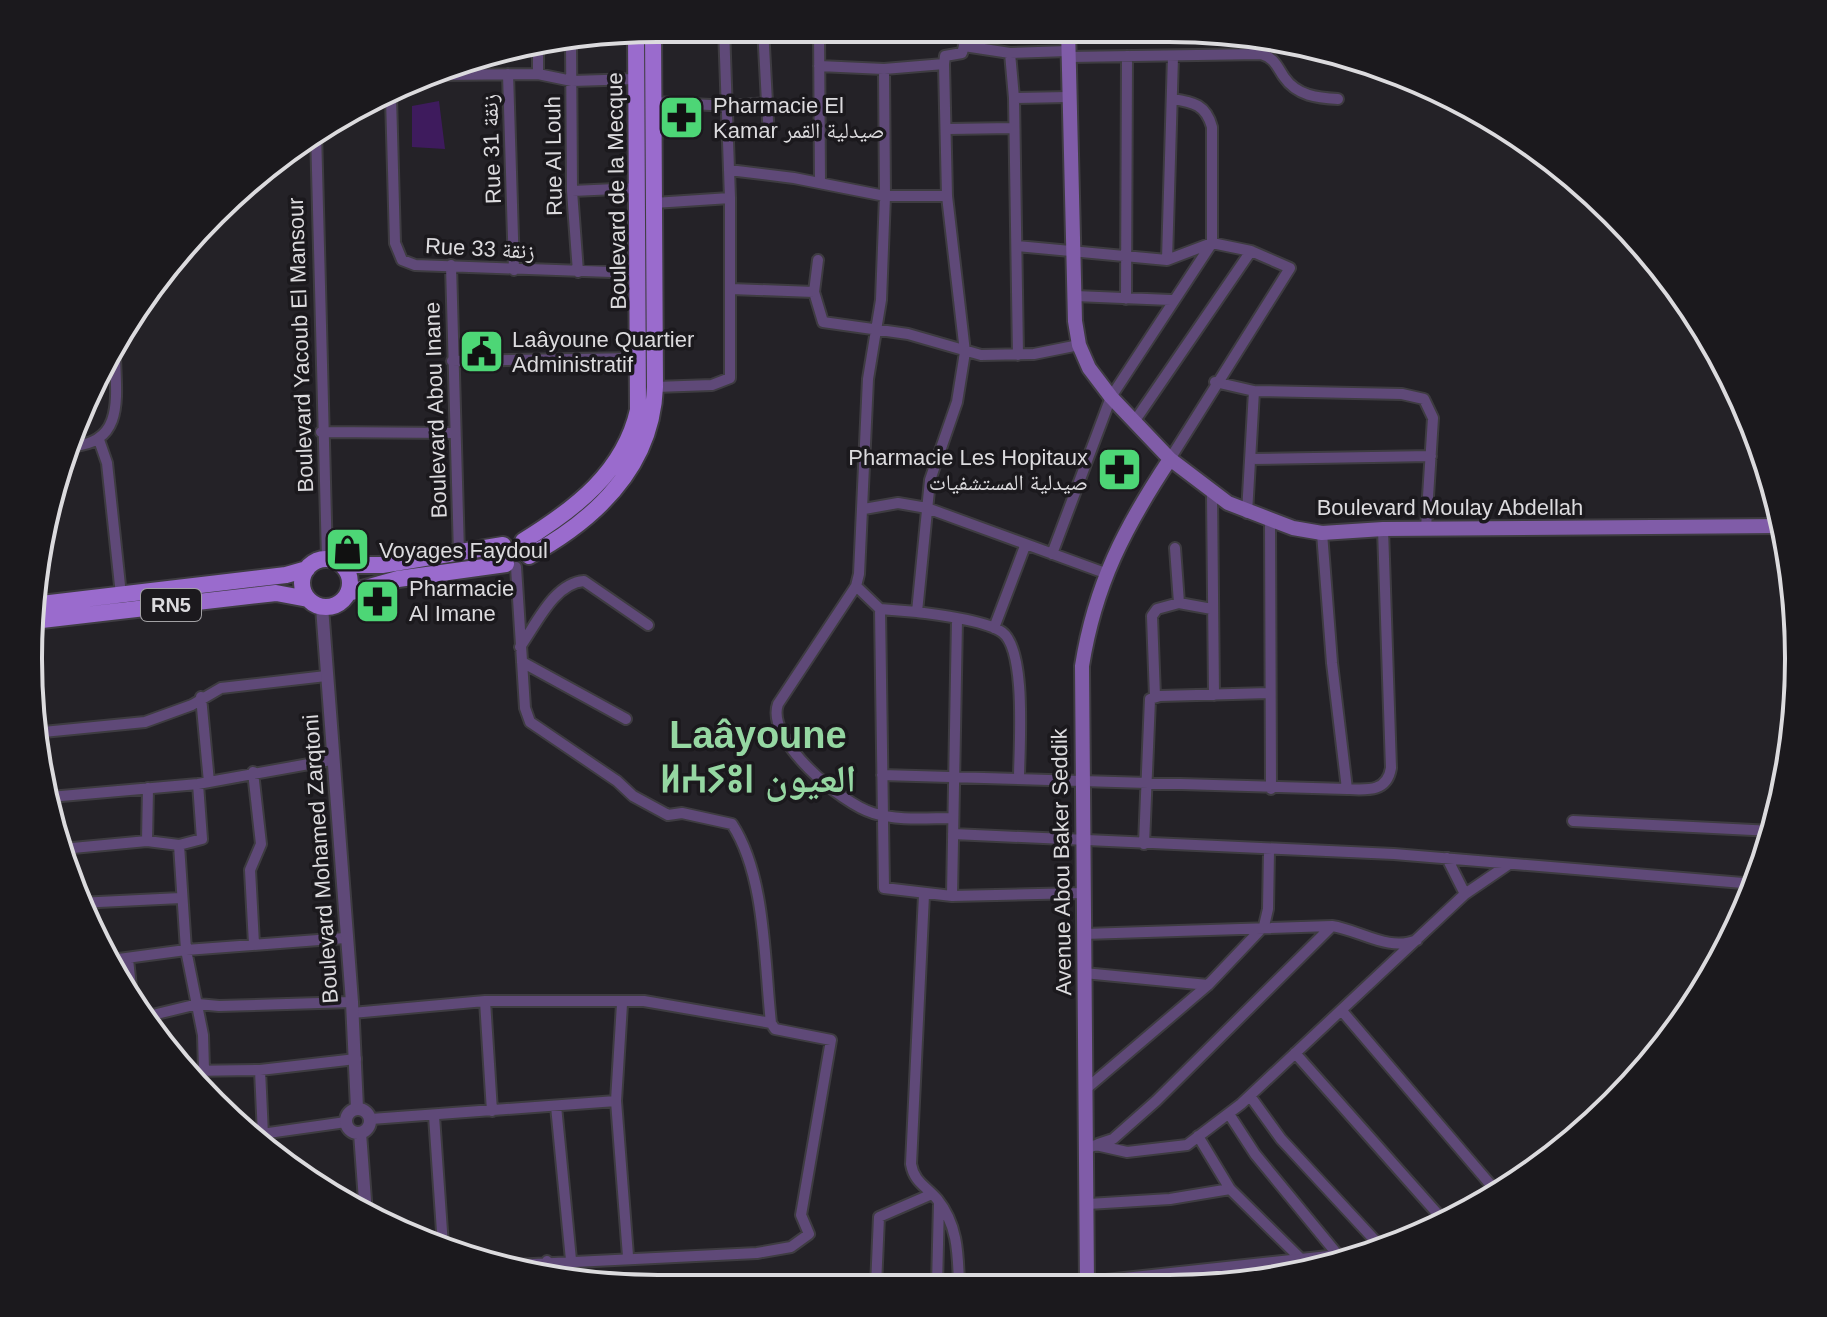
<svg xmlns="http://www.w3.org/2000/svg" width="1827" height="1317" font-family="Arial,'Noto Naskh Arabic','Noto Sans Tifinagh',sans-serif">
<rect width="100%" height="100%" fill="#242227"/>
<!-- green -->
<path fill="#3e1b5d" d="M439,101L445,149L412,147V106Z"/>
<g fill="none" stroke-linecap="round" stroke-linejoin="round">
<defs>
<path id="minor" d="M763,28L768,121
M819,28L820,183
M962,28L964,46
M571,40L572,191L578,272
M1010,53L1014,98L1018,355
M1069,57L1261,54C1275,58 1277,67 1284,77C1297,96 1318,98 1338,99
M944,64L947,196L965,352L957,402L930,480L917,612C938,615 985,620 1002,632C1027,650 1019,748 1019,779
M819,66L884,69L944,64L945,56L962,53L964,46L1010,53L1068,51
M884,69L885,196L881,300L868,379L859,574L856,586L778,704C765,740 842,804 873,813C898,821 927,818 953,818
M508,74L514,270
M538,74V44
M440,75L538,74L572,81L637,79
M391,97L395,243L402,260L415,265L639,273
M1014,98L1069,97
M654,102L729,106L766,103
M948,129L1013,128
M316,131L327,559
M729,170L794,178L885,196H947
M572,191L638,188
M654,203L730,198
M1017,246L1167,260L1212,243L1251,251L1290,268L1170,459
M818,260L814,292L823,322L908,334L981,355L1034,354L1079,345
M1167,260L1173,56
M451,265L459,554
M731,289L814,292
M1075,296L1171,300
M1126,299L1127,56
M452,361L640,358
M1215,382L1254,391L1402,394L1424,399L1433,418L1426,528
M655,387L712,385L730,378V198L724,28
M1134,422L1251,251
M321,432L454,433
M99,440L107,463L121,595
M73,446C129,442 114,388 115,347
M1250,459L1431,456
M1212,493L1214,695
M864,509L898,503L927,508L1105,573
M1247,513L1254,391
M1270,522L1271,789
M1052,554L1111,397L1212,243V127C1206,105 1194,102 1172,99
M856,586L880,609L884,888L952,896L1083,893
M1179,603L1212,609
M880,609L917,612
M33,628L40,731L50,801
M994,628L1025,546
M520,647C536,625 554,583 584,581L648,625
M522,662L626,719
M201,697L209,782
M1155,697L1152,616L1157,609L1179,603L1175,548
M33,733L145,722L192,705L221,688L326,676
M253,772L261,844L250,870L254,944
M882,775L1347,789L1332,663L1322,533
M148,788L147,841L179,845L202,839L198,784
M1347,789C1368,790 1387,792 1391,768L1383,529
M50,797L198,784L331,760
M1573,821L1773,831
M953,834L1394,854L1755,884
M1144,844L1150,699L1160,696L1269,693
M179,845L186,950L203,1035L204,1070
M62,849L147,841
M1447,858L1465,894
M924,895L911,1164C914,1182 926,1186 937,1199C958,1225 958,1254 959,1285
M952,896L957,620
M78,903L181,898
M1084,934L1332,926C1360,930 1388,952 1417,940
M128,959L132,997
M111,960L186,950L345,938
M1084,973L1208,985
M485,1001L492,1111
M622,1004L616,1101L628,1256
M1342,1011L1496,1191
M352,1013L485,1001H644L771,1023C764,961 766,876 732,824L682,813L668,815L633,796L617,781L530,722L525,708L516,567
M144,1017L198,1004L219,1006L352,1002
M1295,1053L1444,1221
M260,1070L263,1135
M185,1071L260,1070L356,1059
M1086,1089L1208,985L1264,926L1268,909L1269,851
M1250,1096L1281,1139L1382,1248
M556,1106L571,1260
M1229,1114L1255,1154L1338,1255
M434,1116L443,1246
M371,1119L616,1101
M247,1136L346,1122
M1198,1136L1230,1189L1300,1258
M1098,1144L1113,1139L1156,1101L1332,926
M1088,1148L1096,1145L1127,1152L1187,1145L1241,1104L1465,894L1509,864
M1088,1204L1170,1199L1230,1189
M547,1261L548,1276
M492,1266L757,1253L791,1247L809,1234L801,1215L831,1040L775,1029L771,1023
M876,1286L879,1217L932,1194
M937,1286L939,1203"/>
<path id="tertiary" d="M322,607L352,1002L357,1108
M346 1121a12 12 0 1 1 24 0a12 12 0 1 1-24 0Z
M360,1133L366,1214
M1087,1283L1366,1253"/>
<path id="secondary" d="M1068,28L1075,321L1079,345L1089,368L1111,397L1170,459L1228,503L1293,528L1322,533L1383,529L1782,526
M1087,1285L1082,666C1095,584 1125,527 1170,459"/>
<path id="primary" d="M523,541C575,509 624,472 638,410L636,31
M529,556C595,520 652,467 655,387L653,29
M302 583a24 24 0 1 1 48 0a24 24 0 1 1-48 0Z
M342,565H382L503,545
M348,593L398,579L506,564
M33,605L286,575L307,569
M33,621L276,593L308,599"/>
</defs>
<!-- minor casing -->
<use href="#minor" stroke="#3e3c41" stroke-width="14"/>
<!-- tertiary casing -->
<use href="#tertiary" stroke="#3e3c41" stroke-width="16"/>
<!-- secondary casing -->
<use href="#secondary" stroke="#3e3c41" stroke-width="18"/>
<!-- primary casing -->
<use href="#primary" stroke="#3e3c41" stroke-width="20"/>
<!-- minor -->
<use href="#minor" stroke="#5f4978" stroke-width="10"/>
<!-- tertiary -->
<use href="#tertiary" stroke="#5f4978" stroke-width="12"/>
<!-- secondary -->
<use href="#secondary" stroke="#805ca8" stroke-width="14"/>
<!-- primary -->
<use href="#primary" stroke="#9a6bcd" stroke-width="16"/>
</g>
<!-- icons -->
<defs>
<symbol id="pharmacy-square" viewBox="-11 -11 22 22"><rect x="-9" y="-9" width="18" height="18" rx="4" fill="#4dd676" stroke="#1b191d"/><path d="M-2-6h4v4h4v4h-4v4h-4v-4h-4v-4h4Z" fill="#111"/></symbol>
<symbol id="civic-square" viewBox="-11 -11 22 22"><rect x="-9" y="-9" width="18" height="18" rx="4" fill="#4dd676" stroke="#1b191d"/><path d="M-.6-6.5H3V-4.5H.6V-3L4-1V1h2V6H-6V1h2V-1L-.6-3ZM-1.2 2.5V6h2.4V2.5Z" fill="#111"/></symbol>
<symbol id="shop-square" viewBox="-11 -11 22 22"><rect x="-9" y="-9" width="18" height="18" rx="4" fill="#4dd676" stroke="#1b191d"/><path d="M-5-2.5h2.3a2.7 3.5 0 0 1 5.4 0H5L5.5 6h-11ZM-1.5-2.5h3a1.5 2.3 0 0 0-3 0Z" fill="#111"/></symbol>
</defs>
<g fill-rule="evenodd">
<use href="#pharmacy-square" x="656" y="92" width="51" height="51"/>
<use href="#civic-square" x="456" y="326" width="51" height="51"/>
<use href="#pharmacy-square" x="1094" y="444" width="51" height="51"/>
<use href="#shop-square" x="322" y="524" width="51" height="51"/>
<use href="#pharmacy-square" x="352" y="576" width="51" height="51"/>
</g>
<g text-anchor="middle" stroke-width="7" stroke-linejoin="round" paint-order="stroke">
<!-- shield labels -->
<rect fill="#1b191d" stroke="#a2a1a4" stroke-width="2" x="141" y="589" width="60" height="32" rx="6"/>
<g font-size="20" font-weight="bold" fill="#dcdbde">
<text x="171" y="612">RN5</text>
</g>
<!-- poi labels -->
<g font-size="22" fill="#dcdbde" stroke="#1b191d" text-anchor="start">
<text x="713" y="113">Pharmacie El<tspan x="713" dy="25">Kamar صيدلية القمر</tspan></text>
<text x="512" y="347">Laâyoune Quartier<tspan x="512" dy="25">Administratif</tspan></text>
<text x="1088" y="465" text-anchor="end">Pharmacie Les Hopitaux<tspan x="1088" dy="25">صيدلية المستشفيات</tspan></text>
<text x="379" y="558">Voyages Faydoul</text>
<text x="409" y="596">Pharmacie<tspan x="409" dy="25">Al Imane</tspan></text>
</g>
<!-- street labels -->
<g font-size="22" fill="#dcdbde" stroke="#1b191d">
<text transform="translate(491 149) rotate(-92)" y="8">Rue 31 زنقة</text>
<text transform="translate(553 156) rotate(-91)" y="8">Rue Al Louh</text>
<text transform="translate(616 191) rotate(-91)" y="8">Boulevard de la Mecque</text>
<text transform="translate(480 248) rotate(3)" y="8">Rue 33 زنقة</text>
<text transform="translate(300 345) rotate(-92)" y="8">Boulevard Yacoub El Mansour</text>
<text transform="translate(435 410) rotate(-92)" y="8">Boulevard Abou Inane</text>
<text x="1450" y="515">Boulevard Moulay Abdellah</text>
<text transform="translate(320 859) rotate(-94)" y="8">Boulevard Mohamed Zarqtoni</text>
<text transform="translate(1061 862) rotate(-91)" y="8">Avenue Abou Baker Seddik</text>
</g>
<!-- town labels -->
<g font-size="38" font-weight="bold" fill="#95d7a2" stroke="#1b191d">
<text x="758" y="748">Laâyoune<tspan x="758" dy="44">ⵍⵄⵢⵓⵏ العيون</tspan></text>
</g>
</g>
<!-- crop -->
<path d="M0 0H1827V1317H0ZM658 42H1169A616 616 0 0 1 1785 658V659A616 616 0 0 1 1169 1275H658A616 616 0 0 1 42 659V658A616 616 0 0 1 658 42Z" fill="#1b191d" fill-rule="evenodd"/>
<path fill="none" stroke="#dcdbde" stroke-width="4" d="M658 42H1169A616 616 0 0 1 1785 658V659A616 616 0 0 1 1169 1275H658A616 616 0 0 1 42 659V658A616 616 0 0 1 658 42Z"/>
</svg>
